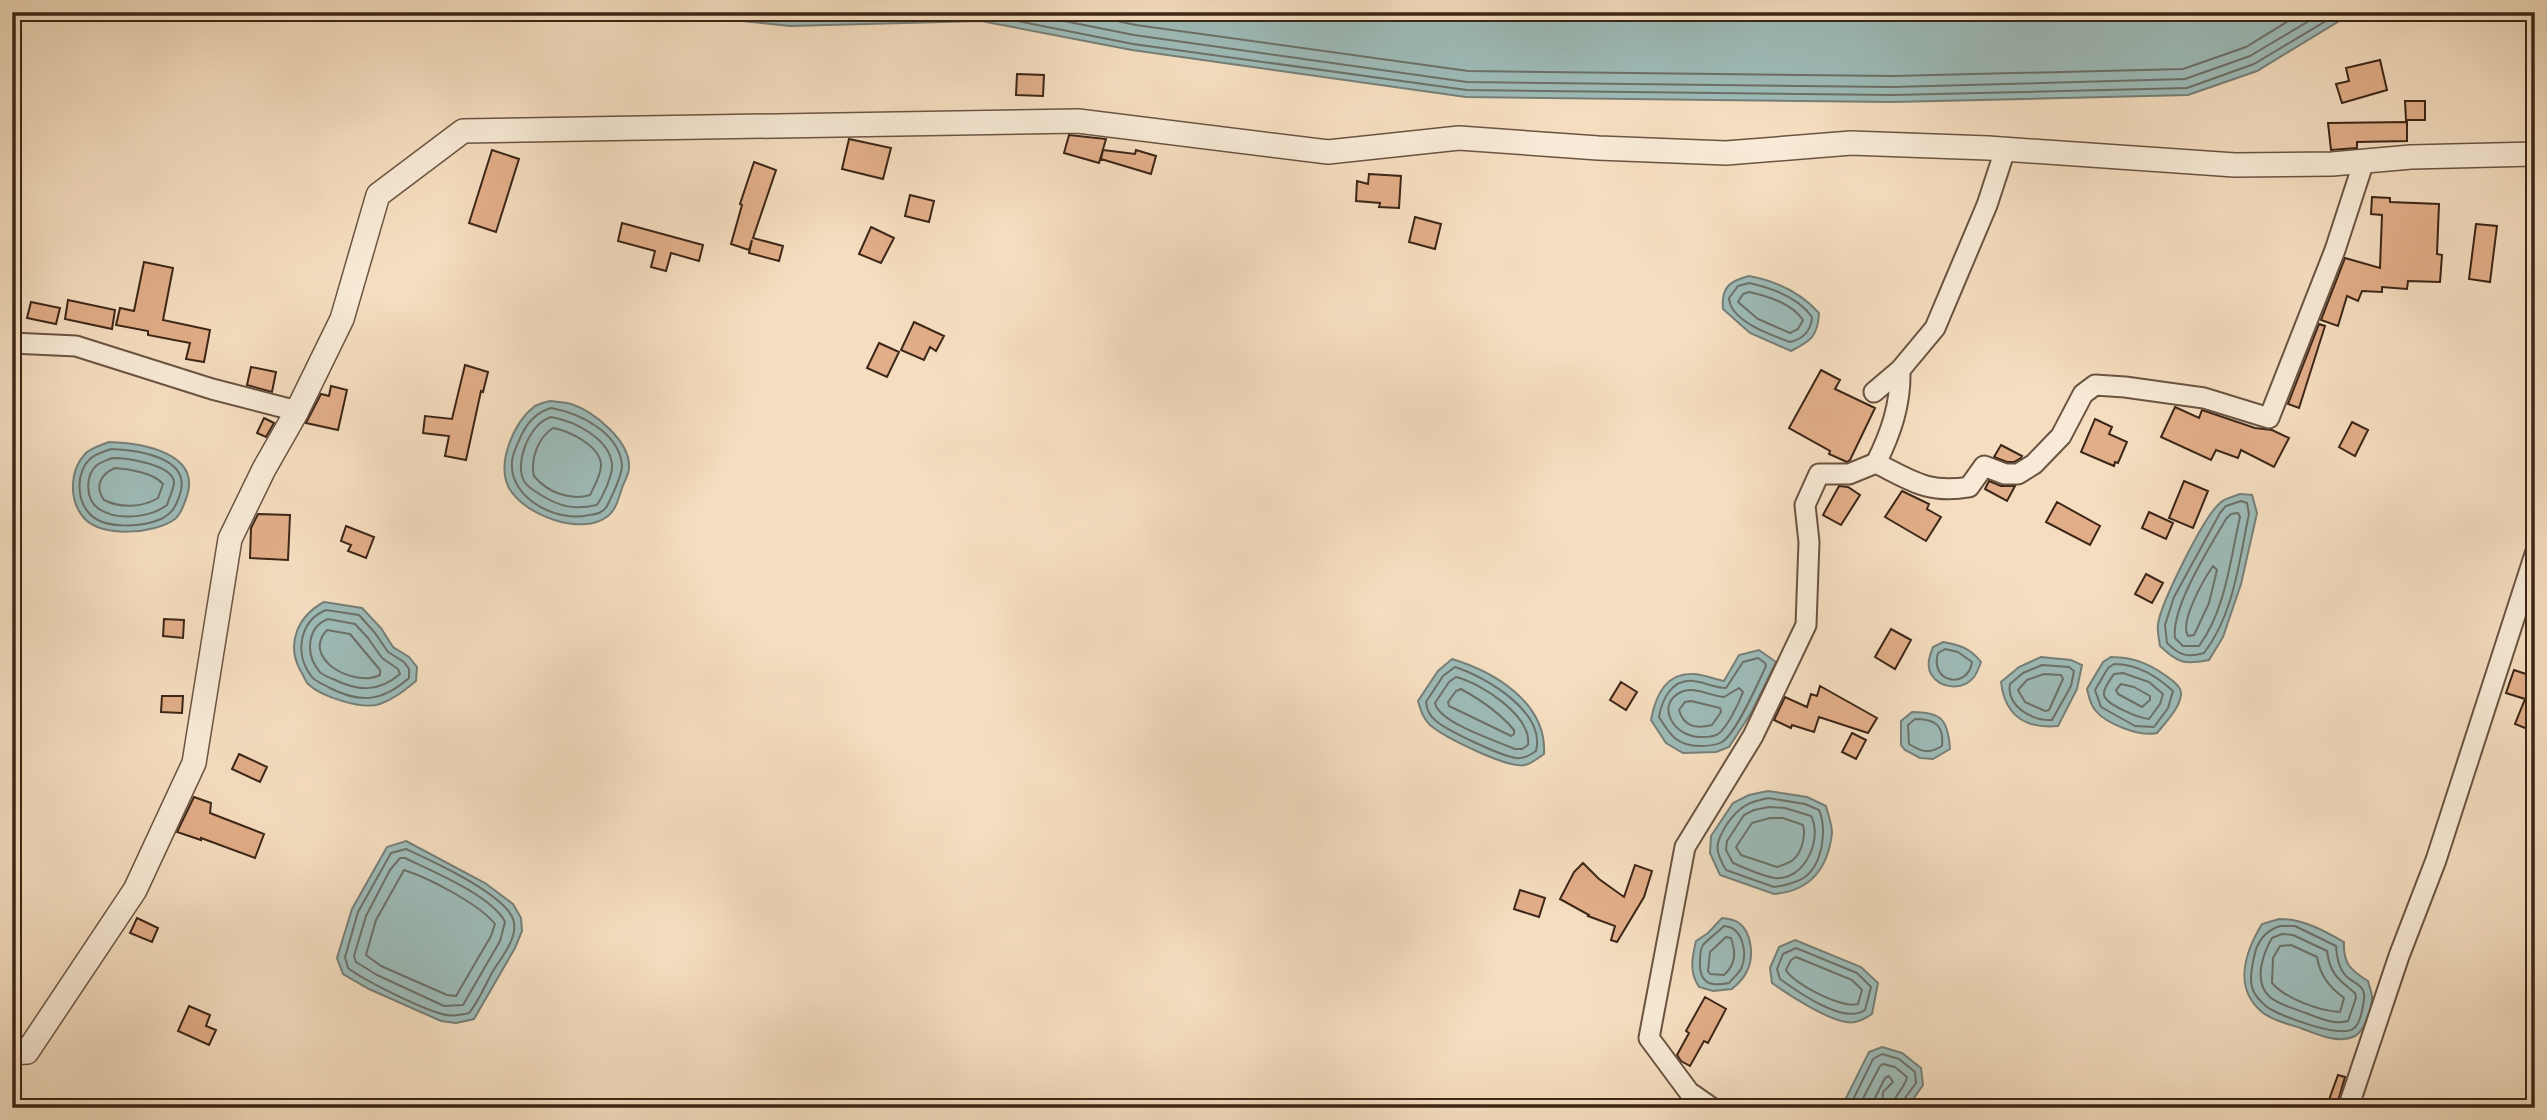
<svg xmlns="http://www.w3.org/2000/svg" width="2547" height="1120" font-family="'IM FELL Great Primer',serif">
<rect width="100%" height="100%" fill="#f5dec0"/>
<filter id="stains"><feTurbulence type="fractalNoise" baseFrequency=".00286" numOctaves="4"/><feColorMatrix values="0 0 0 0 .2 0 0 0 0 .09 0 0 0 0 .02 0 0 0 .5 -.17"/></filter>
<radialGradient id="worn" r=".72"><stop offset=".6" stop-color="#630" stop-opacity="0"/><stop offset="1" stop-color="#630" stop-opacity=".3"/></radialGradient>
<!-- water -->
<path fill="#9dbbb8" stroke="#767f78" stroke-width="2" d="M655,12H2354L2257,71L2188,95L1893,102L1466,97L1132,50L981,21L790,26Z
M1749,276C1776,281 1800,292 1819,313C1818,336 1811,341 1791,351L1750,333L1723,309C1721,288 1729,281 1749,276Z
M550,401C557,402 564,402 571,404C593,411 631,441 629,468C629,474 624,482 622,488C619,497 616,510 608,516C582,537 524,515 509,488C496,463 514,422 535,406C539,404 545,402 550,401Z
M109,442C140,443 201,452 187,496C184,504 182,513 175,519C155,534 101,538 84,518C69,501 69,471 85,454C90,448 102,445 109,442Z
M2240,494L2252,495L2257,513L2241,584L2223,637L2209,660C2184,665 2178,663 2160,646C2159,639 2157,631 2158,624C2161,603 2204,516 2220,503C2225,498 2233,497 2240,494Z
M324,602L362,608L381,628L393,647L409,657L417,667L416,681C405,690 394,699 380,704C362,710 322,697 308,684C305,681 303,674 300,670C286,643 298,616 324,602Z
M1943,642C1960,645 1970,648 1981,662C1979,667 1977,673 1974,677C1963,691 1940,689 1931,674C1926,665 1930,655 1933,647Z
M1759,650L1776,662L1751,713L1729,747L1716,752L1683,753L1666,743L1651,720C1655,698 1664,674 1691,674C1701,673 1713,679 1724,681L1739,655Z
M2041,657L2071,660L2082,665L2077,689L2058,726C2026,729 2005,716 2001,682L2019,667Z
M2111,657C2136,657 2154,666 2173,681C2177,685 2182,689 2181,695C2179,709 2166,722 2157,733C2140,737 2106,724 2095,710C2090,704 2089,697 2087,689L2103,662Z
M1452,659C1495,672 1547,703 1544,754C1538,758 1531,764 1525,765C1508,769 1444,737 1430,725C1423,718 1421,711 1418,701L1438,671Z
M1912,712C1942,712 1948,720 1950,749L1933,759L1920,758L1905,750L1901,745V721Z
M1768,791L1807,797L1826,806C1828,814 1832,824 1832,833C1828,868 1810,891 1774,894L1720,875L1710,853L1711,836L1733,803L1749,795Z
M406,841L485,883L513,904L521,918L522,931L515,948L474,1019L456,1023L441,1021L369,989L343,974L337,958L352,909L387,847Z
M1722,918C1728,919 1734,919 1739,923C1752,932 1754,958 1747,971C1744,978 1738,984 1732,989L1713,991L1699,987C1689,972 1692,958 1696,941L1708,933Z
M2279,919C2303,919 2323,930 2344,942C2343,963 2350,970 2368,981C2369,986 2372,992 2372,997C2372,1007 2365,1031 2355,1036C2338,1044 2319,1035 2303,1029C2290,1024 2272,1021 2262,1012C2233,988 2245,952 2262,924Z
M1795,940L1861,967L1878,983L1872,1014C1864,1019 1856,1024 1846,1022C1826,1019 1789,995 1772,983L1770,968L1779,947Z
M1882,1047L1902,1053L1921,1068L1923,1085L1907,1108H1841L1869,1052Z"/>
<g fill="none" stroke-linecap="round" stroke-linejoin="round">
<!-- shore -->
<path stroke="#6c7068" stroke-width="2" d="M724,12L790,19L982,14L1133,44L1467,90L1893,95L2187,88L2254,64L2341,12
M1019,12L1134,35L1467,82L1893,87L2185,79L2250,56L2324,12
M1074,12L1136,25L1468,71L1893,76L2183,69L2246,47L2303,12
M1749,283C1772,288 1798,297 1812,317C1811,331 1803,339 1790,342C1771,335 1730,321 1729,298L1738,286Z
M1749,292C1768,296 1792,304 1803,320L1798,329L1790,333L1758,319L1738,302L1743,294Z
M551,408C579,413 619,432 622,465C622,476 612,496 607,506C603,513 597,514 589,515C558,523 509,499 512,462C512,454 518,443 521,436C527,423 537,412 551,408Z
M551,417C574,421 609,438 612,464C613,475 603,496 597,505C575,510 560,507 541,495C535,491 528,488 524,481C514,462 530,423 551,417Z
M553,428C569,431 599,445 601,464C602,473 594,487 590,495C570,501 547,492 534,476C530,459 538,438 553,428Z
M111,449C137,450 192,457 180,494C176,506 173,513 161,519C143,527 103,530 89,513C76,499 76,471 91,458C96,454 105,451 111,449Z
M112,458C126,458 172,464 174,482C174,489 169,498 167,505C150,518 117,521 99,509C85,500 85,475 97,465C101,462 108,460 112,458Z
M115,468C129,469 154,473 163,484L158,498C142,508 120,508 104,500C94,486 101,474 115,468Z
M2241,501L2247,503L2249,514C2239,561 2234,614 2204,653C2187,658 2179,655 2167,643L2165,625L2174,597L2220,513L2226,506Z
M2238,513L2240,517C2230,560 2226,609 2199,646H2183L2175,638C2171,607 2210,547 2226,519L2231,514Z
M2213,566L2217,570L2209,603L2194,635L2188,636C2179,622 2204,579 2213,566Z
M326,610L359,615L375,633L388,652L404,662L409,669V678C383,701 361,704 330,688C325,685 316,682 312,677C294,655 299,621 326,610Z
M328,619L355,624L368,638L382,658L398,669L400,674C378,693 357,691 333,679C328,677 322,675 319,671C305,654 307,627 328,619Z
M327,630L350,634L380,670V675C355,688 300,659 327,630Z
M1945,649L1958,652L1972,662C1968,690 1929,683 1938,653Z
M1758,658L1765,663L1766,666C1758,683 1736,734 1722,742C1715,746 1707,746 1700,746C1677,746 1670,735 1659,717C1662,699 1672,679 1693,681C1705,682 1714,688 1726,688L1743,662Z
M2114,664C2138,664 2156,676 2173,691L2168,708L2154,727L2135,726L2101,707L2095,690L2108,668Z
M2042,665L2069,667L2074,671L2071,686L2052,720C2032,721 2006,706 2010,684L2023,673Z
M1455,667C1486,677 1546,712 1536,751C1530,755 1524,759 1516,758C1501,756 1448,731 1436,721C1429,715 1427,710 1426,702L1443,676Z
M2123,673L2149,682L2163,694L2160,704L2149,719C2139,718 2106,705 2104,695C2103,688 2110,680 2114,674Z
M2044,674L2061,675L2063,679L2049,710L2045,711L2025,702L2018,690L2027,680Z
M1456,677C1481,683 1532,716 1528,745L1522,749H1515C1497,741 1439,723 1435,703L1449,682Z
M2121,684L2134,687L2150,696V700L2142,707L2118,694L2116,690Z
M1739,688L1743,692C1739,703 1727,728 1718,734C1714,737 1707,737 1702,737C1673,738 1655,704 1681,692C1694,686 1710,696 1724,697Z
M1461,689C1481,700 1499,712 1514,730V734L1511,736L1503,732L1449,706L1448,702L1456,691Z
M1691,701L1720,708L1721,712L1712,725C1696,729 1684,727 1679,710L1685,702Z
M1915,719C1935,719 1944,725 1942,746C1929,754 1922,752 1909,744L1908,725Z
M1768,798L1805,804L1819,810C1827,829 1823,863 1805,877C1798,882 1783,886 1774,887L1726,870C1714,850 1715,843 1727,824C1739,807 1748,802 1768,798Z
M1769,807L1785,808L1811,816C1823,838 1805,881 1775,878C1762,876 1745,868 1733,863L1726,850L1727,841L1744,815L1754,810Z
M1770,818H1783L1803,825C1806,834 1802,852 1794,859C1790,863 1783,865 1777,867L1741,855L1736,847L1752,823Z
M406,849C430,860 511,896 514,923C517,939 501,958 493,971C485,985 479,1001 469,1013C460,1015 451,1017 442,1014C420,1008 365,981 348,968L345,957L358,912L391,853Z
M400,858H405C432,871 492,896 505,922L500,941L463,1005L444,1006L377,975L356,962L354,956L366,916L390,870Z
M404,870C429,878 479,904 495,924L491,936L456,996L447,995L381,966L366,955L376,920Z
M1724,926C1743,927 1748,954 1741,969C1738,974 1733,978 1729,983C1710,987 1699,983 1700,962C1700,958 1700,949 1703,945C1705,942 1719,931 1724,926Z
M2280,926H2295L2336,946C2337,957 2338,967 2346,976C2354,984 2366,985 2364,999C2363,1007 2360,1025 2353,1029C2338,1038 2285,1017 2270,1009C2265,1006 2258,999 2255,994C2248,983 2252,968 2254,957C2257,941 2265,931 2280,926Z
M2282,934L2293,935L2327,951C2330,974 2338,979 2355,993L2356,998L2348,1021C2334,1025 2319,1018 2306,1013C2281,1004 2257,1000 2261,968C2263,956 2266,948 2272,938Z
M1726,937L1731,938C1736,953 1736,964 1724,975L1710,974L1708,971L1710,952Z
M2291,945L2317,957C2320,975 2329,987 2344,998L2340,1012C2320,1011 2286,999 2272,983L2273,958L2280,946Z
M1796,948L1857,973L1871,987L1865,1010C1844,1025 1798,992 1780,979L1777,969L1783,954Z
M1796,957L1852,980L1862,990L1858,1004C1843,1009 1793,984 1786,970L1791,960Z
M1849,1108L1873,1059L1882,1054L1899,1059L1915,1072L1916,1083L1902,1102L1901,1108
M1858,1108L1880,1066L1883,1064L1895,1067L1907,1077C1905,1089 1893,1095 1892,1108
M1870,1108L1885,1078L1889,1076L1893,1082L1883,1092L1882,1108"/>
</g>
<!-- building -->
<path fill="#e2ae89" stroke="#3c2617" stroke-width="2" d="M2380,60L2387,90L2342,103L2336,84L2349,81L2346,68Z
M1017,74L1044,75L1043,96L1016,95Z
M2405,101H2425V120H2406Z
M2407,122V141L2357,142V148L2331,150L2328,123Z
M1069,135L1106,139L1099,163L1064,153Z
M849,139L891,148L883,179L842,169Z
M492,150L519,159L496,232L469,223Z
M1103,150L1135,154L1136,150L1156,156L1151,174L1101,159Z
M754,162L776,170L753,238L783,246L779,261L749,253L752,240L749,250L731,244L742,205L740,204Z
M1369,174L1401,176L1399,208L1379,207L1380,203L1356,201L1357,181L1368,184Z
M910,195L934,201L929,222L905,216Z
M2372,197L2390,198V202L2439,204L2437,254L2442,255L2440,282L2408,281L2407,289L2382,287V292L2362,291L2358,301L2347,296L2338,326L2321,320L2345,258L2380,268L2382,215L2371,214Z
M1415,217L1441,224L1435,249L1409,242Z
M622,223L703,245L699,261L671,253L666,271L651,267L655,251L618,241Z
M2476,224L2497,226L2490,282L2469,279Z
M871,227L894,238L881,263L859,254Z
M144,262L173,268L163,320L210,330L204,362L186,359L190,343L148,335V331L116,325L120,308L134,311Z
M68,300L115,310L112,329L65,319Z
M31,302L60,308L56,324L27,318Z
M914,322L944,336L936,351L930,347L924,360L901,350Z
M2319,324L2325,326L2299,408L2288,404Z
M879,343L899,352L887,377L867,368Z
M465,365L488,372L483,392L481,391L466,460L445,456L449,436L423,433L425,416L452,419Z
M251,367L276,372L272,392L247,385Z
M1821,370L1840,380L1835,389L1875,408L1850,460L1847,462L1829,454L1830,451L1789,428Z
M331,386L347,390L338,430L306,423L321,394L329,396Z
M2175,407L2199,418L2202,410L2255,428L2272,430L2289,438L2274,467L2241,450L2238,458L2216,450L2211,460L2161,437Z
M264,418L274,423L266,437L257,433Z
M2095,419L2112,427L2109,434L2127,442L2118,463L2115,462L2114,466L2081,452Z
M2352,422L2368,430L2355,456L2339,447Z
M2001,445L2022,456L2021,458L2014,462H2007L1994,457Z
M1989,481L2001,486H2015L2007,501L1985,489Z
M2184,481L2208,491L2193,528L2169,518Z
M1839,486L1848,487L1860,495L1841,525L1823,515Z
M1902,491L1929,504L1927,509L1941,517L1926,541L1885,517Z
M2057,502L2100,526L2090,545L2046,522Z
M2149,512L2173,523L2166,539L2142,528Z
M258,514L290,515L288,560L250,558L251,528Z
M346,526L374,537L366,558L348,551L351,545L341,541Z
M2146,574L2163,583L2152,603L2135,594Z
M164,619L184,620L183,638L163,636Z
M1891,629L1911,640L1895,669L1875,657Z
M2514,670L2535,677V732L2515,724L2525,699L2506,693Z
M1621,682L1637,692L1626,710L1610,700Z
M1820,686L1877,718L1868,733L1819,717L1814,732L1792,725L1791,728L1774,720L1785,697L1807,707L1811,694L1817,696Z
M162,696H183L182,713L161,712Z
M1852,733L1866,740L1856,759L1842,752Z
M239,754L267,767L260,782L232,769Z
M194,797L211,803L210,813L264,834L255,858L201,838V840L177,832Z
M1583,863L1599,879L1624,897L1635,865L1652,871L1644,897L1617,942L1611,940L1615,926L1588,916L1589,915L1560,899L1574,872Z
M1520,890L1545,898L1539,917L1514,909Z
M137,918L158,928L152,942L130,933Z
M1705,997L1726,1009L1708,1043L1704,1041L1690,1066L1681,1061L1677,1055L1689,1033L1686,1031Z
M189,1006L210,1015L206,1026L216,1030L209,1045L178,1031Z
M2338,1075L2345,1077L2336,1108H2326Z"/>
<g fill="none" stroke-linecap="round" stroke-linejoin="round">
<defs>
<path id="minor" d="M12,343L76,346L212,389L297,411
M1874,392L1900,370L1935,328L1987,205L2005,150
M1876,463C1912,481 1928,494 1969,487L1984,466L2005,474H2018L2034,464L2061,436L2083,394L2095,385L2125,387L2204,398L2269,418L2335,250L2364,161
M1712,1108L1689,1092L1649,1038L1685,847L1753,736L1806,625L1809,542L1805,505L1819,474H1849L1876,463C1891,433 1901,404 1900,370
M2348,1108L2399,956L2436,860L2535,554"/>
<path id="tertiary" d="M12,1053L27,1052L135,890L194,763L230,539L264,469L297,411L342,319L378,195L463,131L1078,121L1328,152L1459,138L1598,148L1726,153L1851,143L1988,148L2235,165L2332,164L2411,157L2535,154"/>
</defs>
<!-- minor casing -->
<use href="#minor" stroke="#6a5441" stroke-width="23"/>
<!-- tertiary casing -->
<use href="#tertiary" stroke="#6a5441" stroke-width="26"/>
<!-- minor -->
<use href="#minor" stroke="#f8ead6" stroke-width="19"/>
<!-- tertiary -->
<use href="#tertiary" stroke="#f8ead6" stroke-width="23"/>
</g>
<!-- margin -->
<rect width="2547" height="1120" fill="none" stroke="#f5dec0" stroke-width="42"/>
<rect x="14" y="14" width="2519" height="1092" fill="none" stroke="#3c2617" stroke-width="3.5"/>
<rect x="21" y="21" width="2505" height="1078" fill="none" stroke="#3c2617" stroke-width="2"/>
<rect width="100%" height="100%" filter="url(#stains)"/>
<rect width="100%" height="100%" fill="url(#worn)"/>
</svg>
